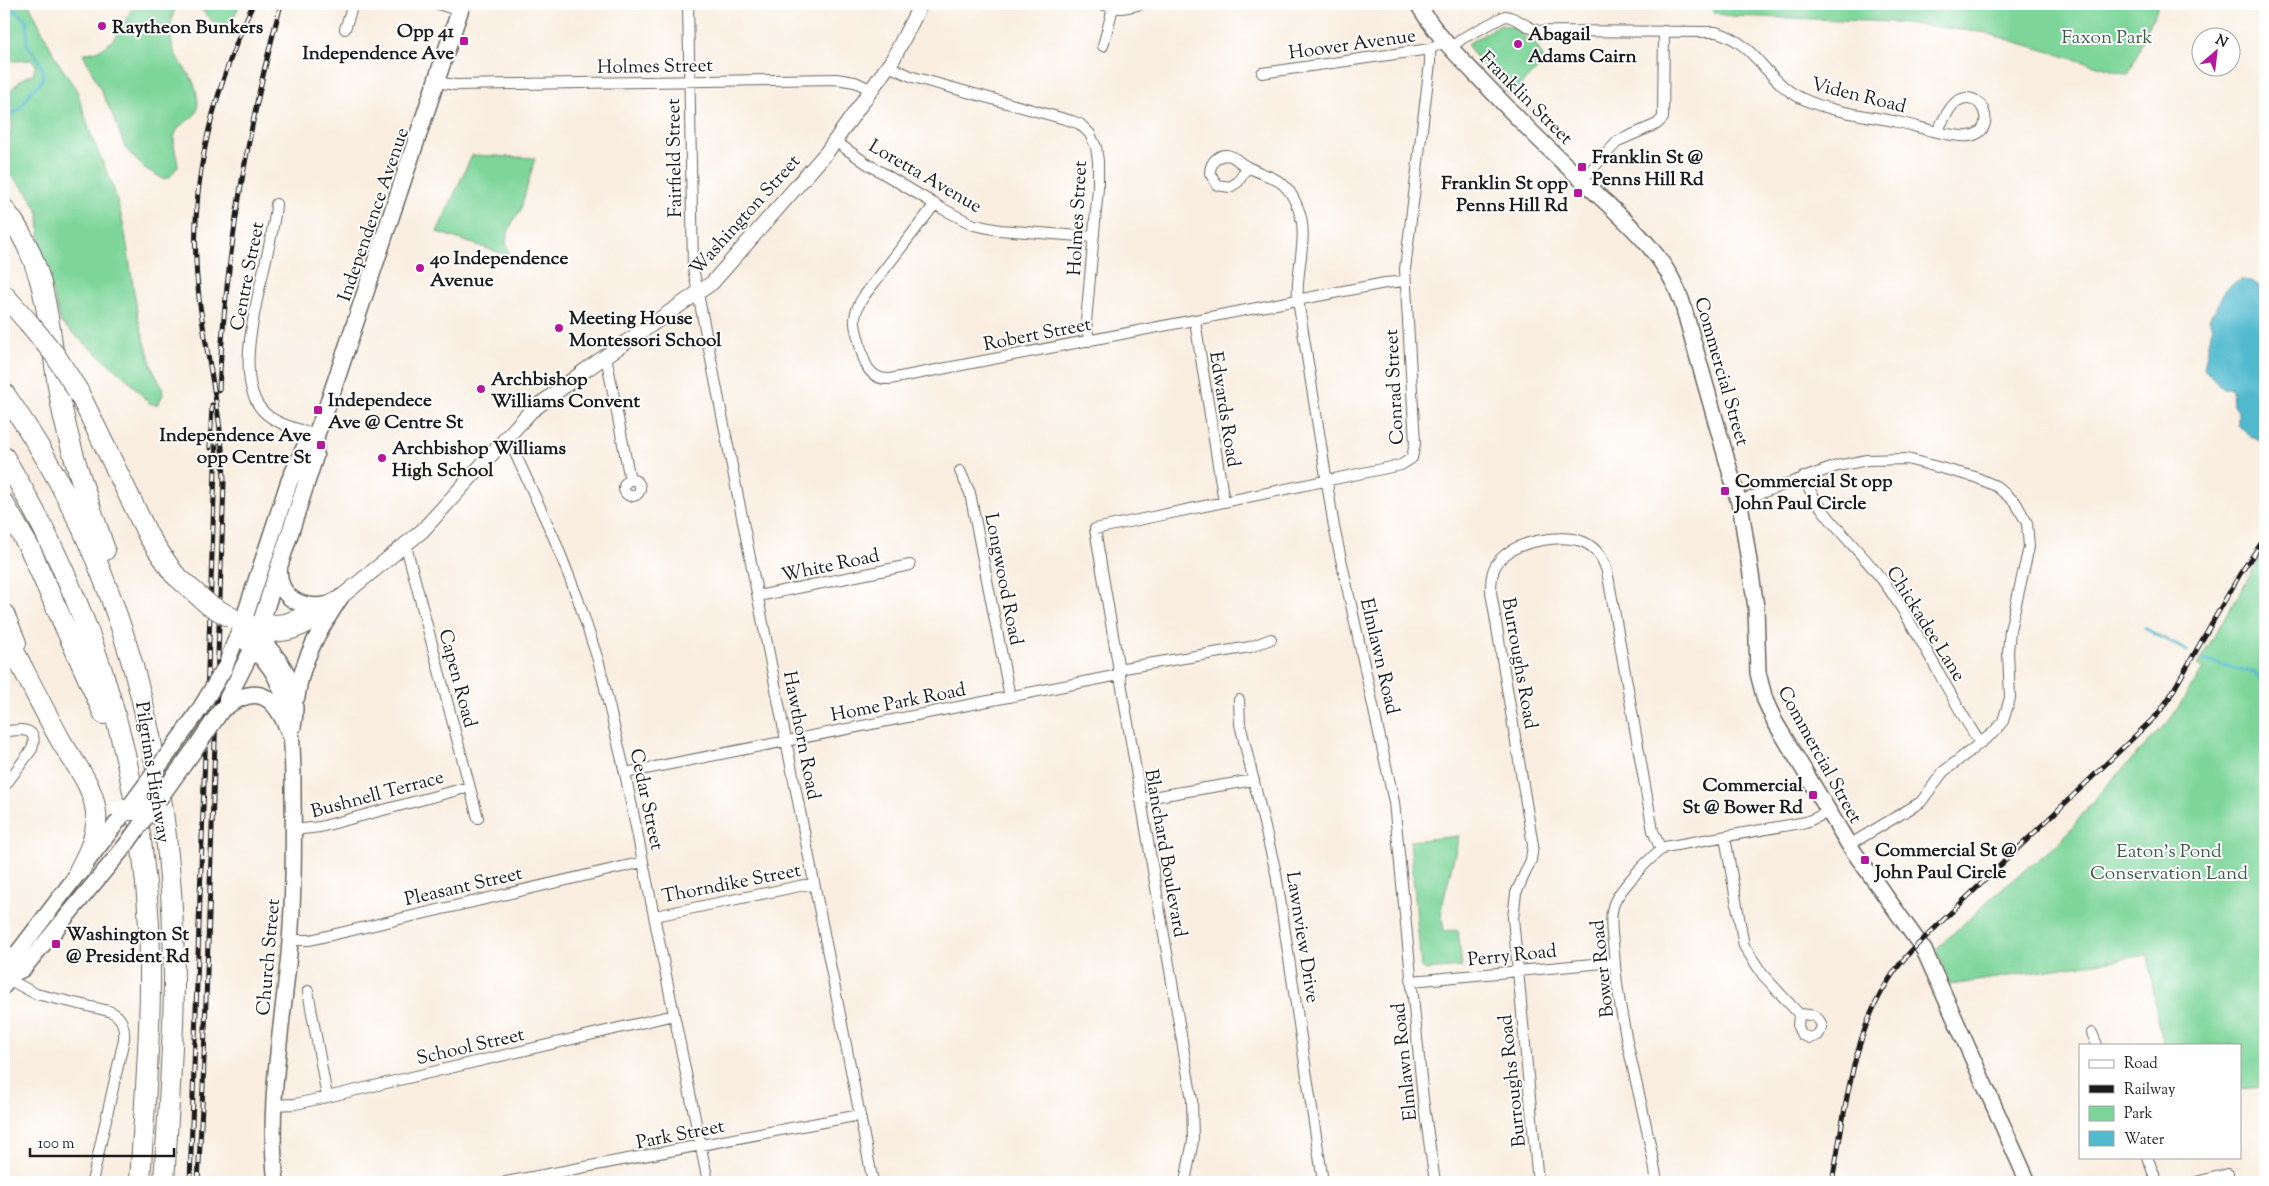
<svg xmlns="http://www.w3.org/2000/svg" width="2269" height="1186" font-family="'Sorts Mill Goudy',serif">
<rect width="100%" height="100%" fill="#fff"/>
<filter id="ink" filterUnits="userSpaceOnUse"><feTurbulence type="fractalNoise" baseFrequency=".02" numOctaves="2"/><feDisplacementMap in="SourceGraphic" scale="10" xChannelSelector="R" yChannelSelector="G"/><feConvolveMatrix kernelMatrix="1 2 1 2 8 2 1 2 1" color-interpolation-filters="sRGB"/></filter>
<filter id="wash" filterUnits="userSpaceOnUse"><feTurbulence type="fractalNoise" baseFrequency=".0096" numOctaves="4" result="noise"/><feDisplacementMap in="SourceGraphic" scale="20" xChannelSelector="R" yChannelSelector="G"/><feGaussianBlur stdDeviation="1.12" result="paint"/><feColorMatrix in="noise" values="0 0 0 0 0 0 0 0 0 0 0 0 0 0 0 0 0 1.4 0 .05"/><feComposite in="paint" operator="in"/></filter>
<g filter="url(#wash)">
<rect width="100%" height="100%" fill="#f9eee0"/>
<!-- green -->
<path fill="#7dd59a" stroke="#4c785b" d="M4,4H29L56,59L77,91L92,138L113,186L124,226L138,318L153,370L162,387L163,395L157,405L149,403L129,381L61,323L40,248L39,213L28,193L4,168V153L12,126L10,91L21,80L33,74L36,65L31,60L14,61L4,57Z
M134,4H178C173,11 171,20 171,29C169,63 193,67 197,95C202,123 184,116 176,132C171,142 177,155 178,166L170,177L163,179L143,167L125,148L116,122L83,53C111,54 124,25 134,4Z
M196,4H240L232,21L225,25L212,21Z
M1714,4H2159L2128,75L1986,33L1963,30L1895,22L1730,16L1714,13Z
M1501,25L1514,27L1525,38L1533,39L1546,63L1527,78L1511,96L1472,52L1467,44Z
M472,155L535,158L520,212L514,219L507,235L506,242L510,256L437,232Z
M2265,550V1087L2240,1089V1045H2164L2158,1023L2148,955L1950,985L1936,949L2007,884L2059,843L2106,786L2169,721L2204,668L2197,665Z
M1459,836L1441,911L1444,931L1458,930L1462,967L1425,970L1421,966L1410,841Z"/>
<!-- water -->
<path fill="#51bacf" stroke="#366b76" d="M2242,280L2252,281L2265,290V442L2248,435L2238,425V411L2233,406L2232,388H2222L2204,368L2212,328L2209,318C2223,302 2217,289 2242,280Z"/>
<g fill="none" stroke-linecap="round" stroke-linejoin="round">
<!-- stream -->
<path stroke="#51bacf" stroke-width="3" d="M4,117C21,111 23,105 31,91C34,87 40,85 42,80C47,70 34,52 27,45V21L7,4
M2144,628L2187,651
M2203,660L2255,673L2265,687"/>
</g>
</g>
<g filter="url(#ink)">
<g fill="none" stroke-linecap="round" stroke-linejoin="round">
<defs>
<path id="minor" d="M438,4L460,11
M688,4L693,268L873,1182
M1099,4L1122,8L1142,4
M345,29L353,4
M1103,46L1114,4
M1451,48L1463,38L1505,16C1518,17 1527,29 1540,31L1716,32C1753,42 1762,73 1792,93C1820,111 1865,115 1898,122C1916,126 1953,138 1969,136C2000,133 1982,84 1956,102C1948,108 1943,122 1937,131
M888,66L913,77L1072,121L1080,124L1090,134L1096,147L1098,161V188L1086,322L1089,341
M1262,73L1430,49L1445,41
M437,82L455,85L836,79L855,82L872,90
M835,141L866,163L943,209L974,225L999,230L1093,237
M1247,167L1238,182L1230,187L1217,185L1210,173C1210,161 1221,151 1233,157C1238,160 1241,164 1246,166C1271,180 1285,175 1298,208C1310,236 1295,270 1298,300L1334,527L1394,802L1423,1099L1435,1182
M1582,180L1618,141L1657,124L1663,118L1664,31
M276,204C274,255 224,373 264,412C277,425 299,429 316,435
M935,204L864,296C859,303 856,310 855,318C854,326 857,333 859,341C863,359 867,380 890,379L1385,283L1405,281
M1195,321L1224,502
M606,356L630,480
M504,438L514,451L554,538L578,599L599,663L625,773L708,1182
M960,471L970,493L1010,697
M1803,477C1823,521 1862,550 1889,589C1923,638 1947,693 1980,743
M624 488a8 8 0 1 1 16 0a8 8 0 1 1-16 0Z
M1739,501L1837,466L1867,460L1907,459L1975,477L1996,486L2016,503L2027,523L2029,547L2010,630L2008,652L2010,698L2003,721L1993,733L1943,772L1921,802L1849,845
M406,546L478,818
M758,596L910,565
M1118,669L1250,647L1271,639
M1239,700L1240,724L1276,873L1323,1182
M4,732C18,729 40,726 32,749L4,787
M625,773L1119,675
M1140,799L1254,780
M294,830L320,827L469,787
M1725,837L1744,946L1763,975L1799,1014
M655,916L814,883
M290,940H310L643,862
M8,979L36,994L109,1011C122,1016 125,1026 124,1039L92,1182
M1412,981L1614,962
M308,991L327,1097
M1799,1014C1810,1015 1819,1014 1822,1027L1818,1035L1810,1038L1802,1035L1798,1027Z
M2092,1033L2097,1045
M273,1105L295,1104L327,1097L674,1015
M2147,1157L2157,1182
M506,1182L860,1115
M1185,1182L1193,1141L1192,1100L1095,529L1401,465L1412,458L1415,443L1405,269L1430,63V49
M1538,1182L1513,918L1516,893L1531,860L1533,845L1491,592C1491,583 1491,573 1496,565C1506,549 1524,543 1542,540C1574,535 1600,539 1608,576L1653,831L1661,850
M1657,1182C1645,1105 1619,1031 1614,953C1613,939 1609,921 1613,907C1616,892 1652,855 1665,847L1806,822L1829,812
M2196,1182L2228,1174"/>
<path id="tertiary" d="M251,623H268L285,621L320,608L341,597L422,531L530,412L587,369L712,283L827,152L893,59L921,4
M249,636C285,636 305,633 332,607"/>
<path id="secondary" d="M1418,4C1435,34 1460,58 1484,83C1516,117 1549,150 1584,182C1621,217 1665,252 1682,302L1741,510L1756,607L1758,673L1765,700L1775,722L1849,845L1924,950L2028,1182
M239,636C252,649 268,661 276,678C294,714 293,758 293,797C294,852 294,908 288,964C281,1036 267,1109 276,1182
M224,669L243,622C275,653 303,678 293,727
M297,697C302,658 320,629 341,597
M171,750L198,712
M11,975L12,960L122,816
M4,986L11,975L23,969L126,845"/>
<path id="primary" d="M279,568C277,597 301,610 327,605
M243,622L289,482L305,447L316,435L327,407L462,4
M224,708C261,680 277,700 291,736
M222,709L252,650L315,456L316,435
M175,776L197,746"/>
<path id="motorway" d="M4,209C55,272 47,344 64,418C74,463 90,506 105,550
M4,295L28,322
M78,391L149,537L174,574
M4,393C126,566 173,766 174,976C174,1045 168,1113 164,1182
M4,457C91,602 140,757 149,925C153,1011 145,1097 140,1182
M4,504L30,549L104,714
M4,614L16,643
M4,632C23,668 41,705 61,741C74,763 94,786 96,813C98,834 89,852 79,871"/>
</defs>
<!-- minor casing -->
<use href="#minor" stroke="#696661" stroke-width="12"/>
<!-- tertiary casing -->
<use href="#tertiary" stroke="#696661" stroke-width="16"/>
<!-- secondary casing -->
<use href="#secondary" stroke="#696661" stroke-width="18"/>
<!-- primary casing -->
<use href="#primary" stroke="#696661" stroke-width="19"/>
<!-- motorway casing -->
<use href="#motorway" stroke="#696661" stroke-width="22"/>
<!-- minor -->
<use href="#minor" stroke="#fff" stroke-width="10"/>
<!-- tertiary -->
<use href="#tertiary" stroke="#fff" stroke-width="14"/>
<!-- secondary -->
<use href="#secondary" stroke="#fff" stroke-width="15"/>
<!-- primary -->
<use href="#primary" stroke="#fff" stroke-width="16"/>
<!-- motorway -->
<use href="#motorway" stroke="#fff" stroke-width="20"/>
<defs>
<path id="rail" d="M219,390C225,260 247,129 281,4
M210,448L212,405
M190,1182L216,440
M198,1182L203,1087L224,482C223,420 207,360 199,298C186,192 210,100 253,4
M1832,1182C1848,1100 1852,1015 1911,951L2158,714L2169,698L2240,574L2265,538"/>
</defs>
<!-- rail casing -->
<use href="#rail" stroke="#1c1c1c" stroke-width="5"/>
<!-- rail -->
<use href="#rail" stroke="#fff" stroke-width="3" stroke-dasharray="9" stroke-linecap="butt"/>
<defs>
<path id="secondary-bridge" d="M198,712L224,669
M123,815L171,750
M126,845L155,804"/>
<path id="primary-bridge" d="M197,746L222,709
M155,804L175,776"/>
<path id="motorway-bridge" d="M28,322L55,355L78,391
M174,574L209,605L232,618
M121,810H140L155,804"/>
</defs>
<!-- secondary-bridge casing -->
<use href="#secondary-bridge" stroke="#696661" stroke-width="18" stroke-linecap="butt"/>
<!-- primary-bridge casing -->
<use href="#primary-bridge" stroke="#696661" stroke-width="19" stroke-linecap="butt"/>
<!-- motorway-bridge casing -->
<use href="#motorway-bridge" stroke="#696661" stroke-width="22" stroke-linecap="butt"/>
<!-- secondary-bridge -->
<use href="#secondary-bridge" stroke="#fff" stroke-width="15"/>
<!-- primary-bridge -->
<use href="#primary-bridge" stroke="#fff" stroke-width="16"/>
<!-- motorway-bridge -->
<use href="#motorway-bridge" stroke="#fff" stroke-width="20"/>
</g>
</g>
<!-- markers -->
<g fill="#b5179e" stroke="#fff" stroke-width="2">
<circle cx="102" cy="26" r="5"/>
<rect x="459" y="36" width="10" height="10" rx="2.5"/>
<circle cx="1518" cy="44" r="5"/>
<rect x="1577" y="162" width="10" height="10" rx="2.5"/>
<rect x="1573" y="188" width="10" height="10" rx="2.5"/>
<circle cx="420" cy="268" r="5"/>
<circle cx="559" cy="328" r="5"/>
<circle cx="481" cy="389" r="5"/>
<rect x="313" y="405" width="10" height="10" rx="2.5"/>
<rect x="316" y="440" width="10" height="10" rx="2.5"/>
<circle cx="382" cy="458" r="5"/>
<rect x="1720" y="486" width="10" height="10" rx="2.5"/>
<rect x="1808" y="790" width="10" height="10" rx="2.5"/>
<rect x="1860" y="855" width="10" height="10" rx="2.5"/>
<rect x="51" y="939" width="10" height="10" rx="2.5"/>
</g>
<g text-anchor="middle" stroke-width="4" stroke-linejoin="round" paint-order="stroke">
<!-- poi labels -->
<g font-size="19" font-weight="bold" fill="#1c1c1c" stroke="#fff" text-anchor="start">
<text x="112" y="33">Raytheon Bunkers</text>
<text x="454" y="37" text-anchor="end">Opp 41<tspan x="454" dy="22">Independence Ave</tspan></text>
<text x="1528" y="40">Abagail<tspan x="1528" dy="22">Adams Cairn</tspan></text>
<text x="1592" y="163">Franklin St @<tspan x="1592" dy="22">Penns Hill Rd</tspan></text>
<text x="1568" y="189" text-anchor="end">Franklin St opp<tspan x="1568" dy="22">Penns Hill Rd</tspan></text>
<text x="430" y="264">40 Independence<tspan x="430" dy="22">Avenue</tspan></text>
<text x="569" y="324">Meeting House<tspan x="569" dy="22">Montessori School</tspan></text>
<text x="491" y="385">Archbishop<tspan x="491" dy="22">Williams Convent</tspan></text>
<text x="328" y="406">Independece<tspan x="328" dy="22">Ave @ Centre St</tspan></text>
<text x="311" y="441" text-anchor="end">Independence Ave<tspan x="311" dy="22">opp Centre St</tspan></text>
<text x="392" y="454">Archbishop Williams<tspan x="392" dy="22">High School</tspan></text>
<text x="1735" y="487">Commercial St opp<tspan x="1735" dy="22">John Paul Circle</tspan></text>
<text x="1803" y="791" text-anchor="end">Commercial<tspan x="1803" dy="22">St @ Bower Rd</tspan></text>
<text x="1875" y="856">Commercial St @<tspan x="1875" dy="22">John Paul Circle</tspan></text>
<text x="66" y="940">Washington St<tspan x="66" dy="22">@ President Rd</tspan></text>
</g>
<!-- park labels -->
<g font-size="19" fill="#3e5d48" stroke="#fff">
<text x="2107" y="43">Faxon Park</text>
<text x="2169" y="857">Eaton's Pond<tspan x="2169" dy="22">Conservation Land</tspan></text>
</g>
<!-- street labels -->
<g font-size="19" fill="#1c1c1c" stroke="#fff">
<text transform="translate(1352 43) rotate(-8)" y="7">Hoover Avenue</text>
<text transform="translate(655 65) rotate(-1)" y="7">Holmes Street</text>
<text transform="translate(1859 94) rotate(14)" y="7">Viden Road</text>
<text transform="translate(1527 97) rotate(45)" y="7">Franklin Street</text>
<text transform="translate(673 158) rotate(-91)" y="7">Fairfield Street</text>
<text transform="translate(926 175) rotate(30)" y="7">Loretta Avenue</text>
<text transform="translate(372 214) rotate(-71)" y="7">Independence Avenue</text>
<text transform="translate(744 214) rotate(-48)" y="7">Washington Street</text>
<text transform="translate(1076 218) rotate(-87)" y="7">Holmes Street</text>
<text transform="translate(246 276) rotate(-79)" y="7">Centre Street</text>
<text transform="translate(1037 333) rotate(-11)" y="7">Robert Street</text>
<text transform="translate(1723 371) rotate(74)" y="7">Commercial Street</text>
<text transform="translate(1393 387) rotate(-93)" y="7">Conrad Street</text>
<text transform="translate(1226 409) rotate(81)" y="7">Edwards Road</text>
<text transform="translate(830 564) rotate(-12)" y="7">White Road</text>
<text transform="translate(1005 579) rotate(79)" y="7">Longwood Road</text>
<text transform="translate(1927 623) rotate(58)" y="7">Chickadee Lane</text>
<text transform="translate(1381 656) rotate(77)" y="7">Elmlawn Road</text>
<text transform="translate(1521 663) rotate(80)" y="7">Burroughs Road</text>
<text transform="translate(459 678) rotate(75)" y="7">Capen Road</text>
<text transform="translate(898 701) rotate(-11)" y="7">Home Park Road</text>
<text transform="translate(803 735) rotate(79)" y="7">Hawthorn Road</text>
<text transform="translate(1821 754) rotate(61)" y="7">Commercial Street</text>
<text transform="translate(154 772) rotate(81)" y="7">Pilgrims Highway</text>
<text transform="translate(377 793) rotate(-15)" y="7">Bushnell Terrace</text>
<text transform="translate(648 799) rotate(78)" y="7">Cedar Street</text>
<text transform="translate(1167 853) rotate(80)" y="7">Blanchard Boulevard</text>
<text transform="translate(731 882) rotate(-11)" y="7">Thorndike Street</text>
<text transform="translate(463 885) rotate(-13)" y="7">Pleasant Street</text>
<text transform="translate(1304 937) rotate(81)" y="7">Lawnview Drive</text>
<text transform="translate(1512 954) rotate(-6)" y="7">Perry Road</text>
<text transform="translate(267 957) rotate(-85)" y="7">Church Street</text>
<text transform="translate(1601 969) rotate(-96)" y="7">Bower Road</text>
<text transform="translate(470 1045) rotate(-13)" y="7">School Street</text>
<text transform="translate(1403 1062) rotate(-96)" y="7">Elmlawn Road</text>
<text transform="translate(1511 1081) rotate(-96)" y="7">Burroughs Road</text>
<text transform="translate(680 1133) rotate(-11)" y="7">Park Street</text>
</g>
</g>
<!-- margin -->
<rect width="2269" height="1186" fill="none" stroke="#fff" stroke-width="20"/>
<!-- legend -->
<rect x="2079" y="1044" width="162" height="115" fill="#ffffff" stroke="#a4a4a4"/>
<rect x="2089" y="1060" width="25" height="8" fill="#ffffff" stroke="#a4a4a4"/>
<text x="2124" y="1068" font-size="15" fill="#1c1c1c">Road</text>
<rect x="2089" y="1085" width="25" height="8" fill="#1c1c1c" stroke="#a4a4a4"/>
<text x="2124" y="1094" font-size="15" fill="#1c1c1c">Railway</text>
<rect x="2089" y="1106" width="25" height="15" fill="#7dd59a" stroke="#a4a4a4"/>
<text x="2124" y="1118" font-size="15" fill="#1c1c1c">Park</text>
<rect x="2089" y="1131" width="25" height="15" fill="#51bacf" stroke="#a4a4a4"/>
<text x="2124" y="1144" font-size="15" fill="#1c1c1c">Water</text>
<!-- north arrow -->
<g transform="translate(2216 52) rotate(28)"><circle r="24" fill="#ffffff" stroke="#a4a4a4"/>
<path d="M0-4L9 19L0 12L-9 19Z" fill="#b5179e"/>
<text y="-8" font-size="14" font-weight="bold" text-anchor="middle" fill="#1c1c1c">N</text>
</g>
<!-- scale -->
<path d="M30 1148v8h144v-8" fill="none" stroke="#1c1c1c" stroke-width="2.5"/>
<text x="38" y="1148" font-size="15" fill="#1c1c1c" stroke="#ffffff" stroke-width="4" paint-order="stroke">100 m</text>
</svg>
